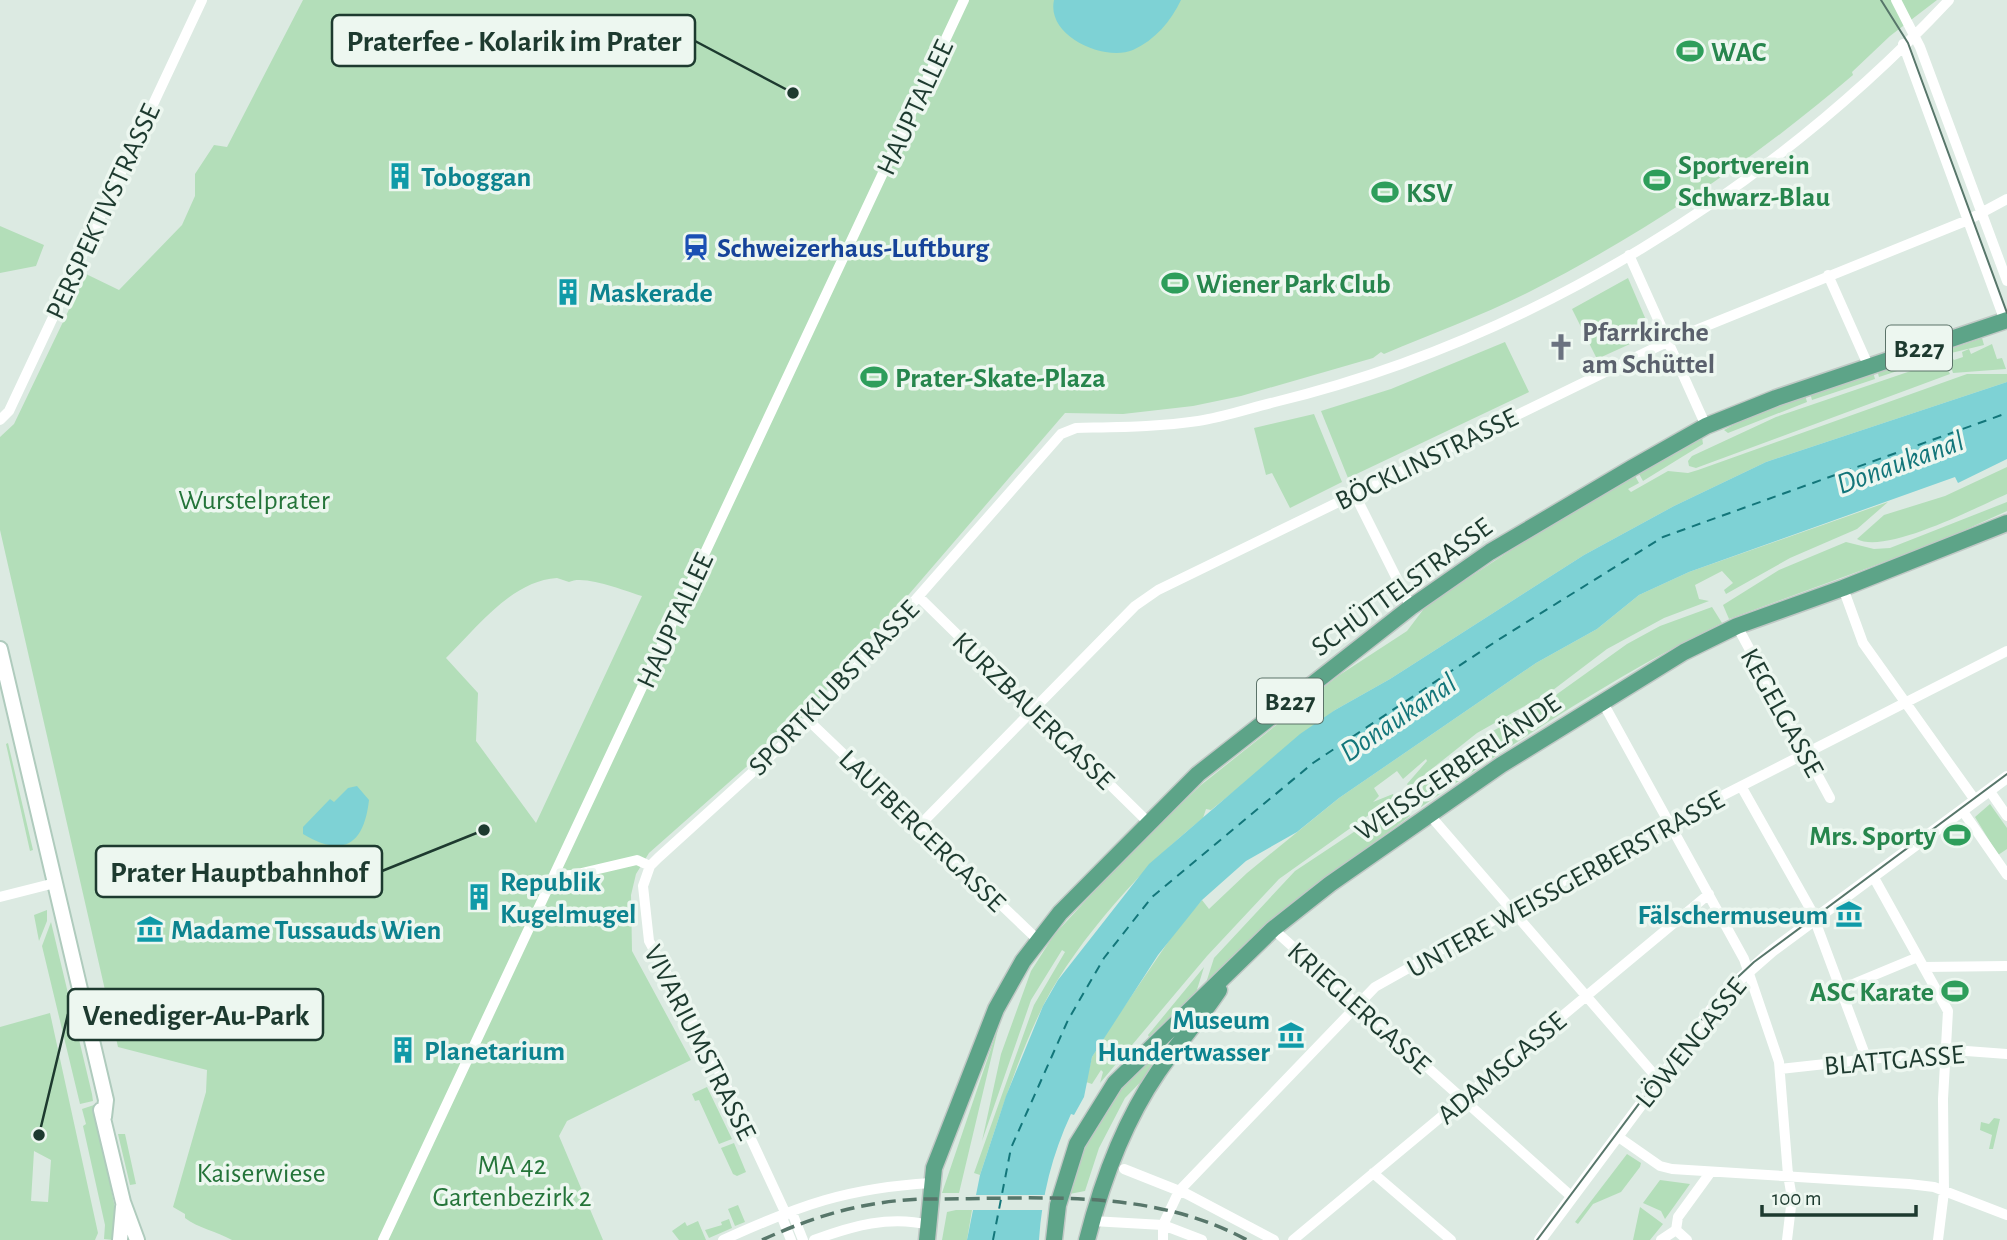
<svg xmlns="http://www.w3.org/2000/svg" width="2007" height="1240" font-family="'Alegreya Sans',sans-serif">
<rect width="100%" height="100%" fill="#dceae2"/>
<!-- green -->
<path fill="#b3deb9" fill-rule="evenodd" d="M303,0H1937L1890,36L1852,72L1853,75C1755,159 1647,232 1531,291C1484,315 1433,333 1384,354L1381,352L1373,358L1241,396L1193,406L1123,414L1065,413L805,715L649,853L636,874L631,895L632,951L691,1060L567,1121L559,1136L603,1240H232C216,1231 198,1228 185,1218V1214L173,1207L206,1092L207,1070L118,1047L0,530V437L14,424L86,274L119,290L182,225L195,196V174L214,145L227,147ZM557,578L569,582C584,574 625,591 642,596L536,823L476,741L478,693L446,658C477,628 511,581 557,578Z
M0,226L44,245L36,266L0,273Z
M1628,278L1652,334L1597,359L1572,309Z
M1982,338L1984,345L1947,354V350Z
M1505,342L1529,392L1348,478L1321,411L1391,389Z
M1992,344L1997,359L2002,358L2006,369L1953,373L1948,357L1951,356L1954,360L1963,357L1962,352L1969,349L1971,354Z
M1938,351L1937,358L1879,377L1877,370Z
M1943,360L1950,374L1696,468L1689,466L1688,461L1692,456L1776,417Z
M1873,372L1875,379L1812,400L1810,393Z
M1967,374H2007V382L1766,462L1674,506L1584,555L1390,679L1335,710L1211,810L1206,809L1203,818C1147,862 1077,940 1044,1004C1017,1058 999,1118 980,1175L974,1173L1034,1005L1065,952L1062,950L1031,1000L982,1141L1001,1054L1031,971L1054,935L1125,858L1201,785L1338,676L1407,631L1426,606L1566,514L1634,474L1639,483L1628,489L1631,492L1668,471L1688,473L1698,470Z
M1805,395L1807,402L1728,433L1724,430L1755,413Z
M1314,414L1342,482L1290,508L1272,473L1266,475L1254,428Z
M1702,437L1703,444L1643,481L1638,472Z
M2007,467V494C1977,507 1885,555 1857,539L1884,515L1945,496Z
M1888,502L1857,529L1790,558L1726,594L1724,590L1733,583L1722,571L1695,585L1699,599L1709,601L1664,618L1607,649L1553,690L1477,733L1409,787L1407,784L1427,761L1426,759L1403,779L1397,771L1374,788L1379,796L1373,802L1393,794L1394,797L1279,879L1207,956L1100,1083L1103,1072L1101,1070L1092,1084L1086,1082L1092,1057L1113,1023L1179,926L1202,900L1209,909L1247,873L1339,798L1536,663L1597,629L1639,595L1689,572Z
M2007,502V511L1936,543L1729,619L1723,605L1779,570L1846,542L1874,549L1890,548Z
M1712,607L1722,623C1616,675 1518,740 1421,807L1410,793L1479,738L1539,707L1627,644L1660,626Z
M8,743L33,850L30,851L6,744Z
M1399,802L1410,816C1339,869 1266,918 1206,983L1214,958L1295,871Z
M1990,804L2007,828V849L1998,855L1975,817Z
M47,910V921L39,941L34,915Z
M51,922L92,1094L93,1101L80,1104L42,946Z
M1204,967L1196,993L1149,1037L1148,1035Z
M50,1013L98,1233L95,1240H0V1027ZM34,1151L51,1160L48,1202L31,1201Z
M1192,1014L1161,1061L1125,1098L1099,1148L1085,1191L1064,1195L1083,1142L1127,1078Z
M999,1025L959,1193H942Z
M707,1087L732,1139L719,1144L699,1100L695,1101L692,1094Z
M94,1105L116,1213L114,1240L104,1239L105,1225L83,1126L86,1124L82,1109Z
M1994,1118L2000,1119L1993,1149H1989L1992,1135L1980,1130L1981,1122L1989,1124Z
M118,1134H125L136,1184L130,1185Z
M734,1143L746,1172L737,1176L733,1174L721,1148Z
M1627,1154L1641,1163L1640,1167L1621,1192L1593,1204L1578,1224L1575,1222Z
M1660,1180L1690,1184L1665,1219L1661,1211L1643,1203Z
M738,1205L745,1222L735,1226L728,1209Z
M1640,1207L1663,1224L1650,1240H1633Z
M956,1210H972L967,1240H942L947,1212Z
M729,1219L732,1228L709,1238L705,1230L722,1225L721,1222Z
M698,1221L706,1240H679L672,1231L685,1222L687,1226Z"/>
<!-- water -->
<path fill="#7ed2d5" d="M1054,0H1181C1171,21 1155,40 1133,50C1104,62 1046,36 1054,0Z
M2007,382V459L1958,483L1955,477L1689,572L1639,595L1597,629L1536,663L1339,798L1297,832L1246,861L1202,900L1158,955L1092,1057L1084,1097L1074,1115L1071,1114C1052,1155 1042,1195 1039,1240H967L980,1175L1006,1096L1043,1006L1058,980L1149,864L1300,734L1335,710L1390,679L1584,555L1674,506L1766,462Z
M357,786L369,800C364,845 343,858 303,834V827L330,799L334,802L348,788Z"/>
<!-- pier -->
<path fill="#dceae2" d="M971,1195H1047L1044,1210H968Z"/>
<g fill="none" stroke-linecap="round" stroke-linejoin="round">
<!-- ferry -->
<path stroke="#13767a" stroke-width="2" stroke-dasharray="9 7" stroke-linecap="butt" d="M993,1240L1011,1148L1068,1020L1104,958L1152,897L1313,763L1498,640L1663,537L2007,413"/>
<defs>
<path id="secondary" d="M0,649L106,1100L104,1117
M101,1110L123,1202L137,1240
M120,1240L123,1207"/>
<path id="primary" d="M927,1240L934,1168L996,1009L1023,961L1060,913L1198,774L1411,607L1490,552L1632,468L1706,426L1776,398L2007,320
M1054,1240L1058,1205L1077,1144L1115,1083L1273,929L1330,884L1501,765L1684,652L1737,626L1843,588L2007,523
M1087,1240C1102,1181 1123,1123 1158,1072C1177,1044 1200,1019 1219,990"/>
</defs>
<!-- secondary casing -->
<use href="#secondary" stroke="#afcbbd" stroke-width="18"/>
<!-- primary casing -->
<use href="#primary" stroke="#c0c8c5" stroke-width="19"/>
<!-- minor -->
<path stroke="#fff" stroke-width="10" d="M1896,0L1920,47L2007,281
M1903,44L2005,321
M1629,255L1706,426
M1828,275L1868,365
M0,420L9,411L40,345L202,0
M1354,493L1411,607
M1843,588L1863,643L1975,800
M919,597L1149,823
M1737,626L1830,798
M1602,701L1744,959L1779,1062L1788,1175L1792,1198L1787,1240
M809,721L1038,940
M1741,786L1811,910L1867,1060
M1989,790L2007,816
M1962,810L2007,875
M1428,813L1658,1079
M919,826L1135,606L1158,590L1669,341L1968,220L2007,199
M554,876L573,875L637,860L650,866
M1873,876L1948,1011L1943,1099L1944,1192L1938,1240
M0,897L55,883
M1273,929L1572,1197
M1924,967L2007,966
M1841,989L1918,957
M1780,1069L1953,1050L2007,1054
M1617,1136L1660,1166L1672,1169L1909,1184L1934,1187L2007,1215
M1124,1169L1187,1194L1274,1240
M1373,1173L1451,1240
M785,1212L793,1215L803,1240
M1092,1221L1163,1225L1202,1240
M1676,1230L1678,1217L1710,1173
M1676,1230L1687,1240
M383,1240L964,0
M723,1240C800,1205 847,1188 931,1183
M791,1240L783,1220L785,1212L723,1079L649,941L643,886L650,866L658,858L809,721L1061,434L1076,428C1117,427 1158,427 1198,421C1224,417 1250,408 1275,402C1530,340 1771,190 1949,0
M814,1240C852,1226 890,1215 929,1225
M1163,1240V1225L1179,1191L1375,987L1647,834L2007,651
M1293,1240L1709,894
M1661,1240L1676,1230"/>
<!-- tertiary -->
<path stroke="#fff" stroke-width="12" d="M1540,1240L1724,993L1772,951L2007,777"/>
<!-- secondary -->
<use href="#secondary" stroke="#fff" stroke-width="14"/>
<!-- primary -->
<use href="#primary" stroke="#5da488" stroke-width="16"/>
<!-- tram -->
<path stroke="#57766a" stroke-width="2" d="M1881,0L1908,43L2007,313
M1537,1240L1724,990L1754,962L2007,774"/>
<!-- rail -->
<path stroke="#57766a" stroke-width="3.5" stroke-dasharray="14 7" stroke-linecap="butt" d="M762,1240C814,1216 862,1202 919,1199C1031,1200 1145,1185 1247,1240"/>
</g>
<!-- icons -->
<defs>
<symbol id="stadium-bare" viewBox="-9 -9 18 18"><path d="M0-5a6.5 5 0 1 0 0 10a6.5 5 0 1 0 0-10ZM-3.5-1.8h7v3.6h-7Z" fill="#2e9e5b" stroke="#edf7f0" stroke-width="2.5" paint-order="stroke"/></symbol>
<symbol id="building-bare" viewBox="-9 -9 18 18"><path d="M-4-6H4V6H1V3H-1V6H-4ZM-2.5-4.3h1.7v1.8h-1.7ZM.8-4.3h1.7v1.8H.8ZM-2.5-1h1.7V.8h-1.7ZM.8-1h1.7V.8H.8Z" fill="#0f9aa8" stroke="#edf7f0" stroke-width="2.5" paint-order="stroke"/></symbol>
<symbol id="station-bare" viewBox="-9 -9 18 18"><path d="M-3-6H3Q5-6 5-4V2Q5 4 3 4L4.5 6H3L1.5 4h-3L-3 6H-4.5L-3 4Q-5 4-5 2V-4Q-5-6-3-6ZM-3.5-4v3h7v-3ZM-3.5 1v1.5H-2V1ZM2 1v1.5H3.5V1Z" fill="#1a4fb4" stroke="#edf7f0" stroke-width="2.5" paint-order="stroke"/></symbol>
<symbol id="church-bare" viewBox="-9 -9 18 18"><path d="M-1.2-6h2.4v3.5h3.3v2.4h-3.3V6h-2.4V-.1h-3.3v-2.4h3.3Z" fill="#6b7280" stroke="#edf7f0" stroke-width="2.5" paint-order="stroke"/></symbol>
<symbol id="museum-bare" viewBox="-9 -9 18 18"><path d="M0-6L6-3V-2H-6V-3ZM-5-1h2V3h-2ZM-1-1h2V3h-2ZM3-1h2V3H3ZM-6 4H6V6H-6Z" fill="#0f9aa8" stroke="#edf7f0" stroke-width="2.5" paint-order="stroke"/></symbol>
</defs>
<g fill-rule="evenodd">
<use href="#stadium-bare" x="1671" y="32" width="38" height="38"/>
<use href="#building-bare" x="381" y="157" width="38" height="38"/>
<use href="#stadium-bare" x="1638" y="161" width="38" height="38"/>
<use href="#stadium-bare" x="1366" y="173" width="38" height="38"/>
<use href="#station-bare" x="677" y="228" width="38" height="38"/>
<use href="#stadium-bare" x="1156" y="264" width="38" height="38"/>
<use href="#building-bare" x="549" y="273" width="38" height="38"/>
<use href="#church-bare" x="1542" y="328" width="38" height="38"/>
<use href="#stadium-bare" x="855" y="358" width="38" height="38"/>
<use href="#stadium-bare" x="1938" y="816" width="38" height="38"/>
<use href="#building-bare" x="460" y="878" width="38" height="38"/>
<use href="#museum-bare" x="1830" y="895" width="38" height="38"/>
<use href="#museum-bare" x="131" y="910" width="38" height="38"/>
<use href="#stadium-bare" x="1936" y="972" width="38" height="38"/>
<use href="#museum-bare" x="1272" y="1016" width="38" height="38"/>
<use href="#building-bare" x="384" y="1031" width="38" height="38"/>
</g>
<g text-anchor="middle" stroke-width="7" stroke-linejoin="round" paint-order="stroke">
<!-- shield labels -->
<g fill="#edf7f0" stroke="#5b7369" stroke-width="2">
<rect x="1886" y="325.5" width="66" height="45" rx="5"/>
<rect x="1257" y="678.5" width="66" height="45" rx="5"/>
</g>
<g font-size="26" font-weight="bold" fill="#1d3a2f">
<text x="1919" y="357">B227</text>
<text x="1290" y="710">B227</text>
</g>
<!-- leisure labels -->
<g font-size="28" font-weight="bold" fill="#27864d" stroke="#edf7f0" text-anchor="start">
<text x="1711" y="61">WAC</text>
<text x="1678" y="174">Sportverein<tspan x="1678" dy="32">Schwarz-Blau</tspan></text>
<text x="1406" y="202">KSV</text>
<text x="1196" y="293">Wiener Park Club</text>
<text x="895" y="387">Prater-Skate-Plaza</text>
<text x="1936" y="845" text-anchor="end">Mrs. Sporty</text>
<text x="1934" y="1001" text-anchor="end">ASC Karate</text>
</g>
<!-- street labels -->
<g font-size="28" fill="#1d3a2f" stroke="#edf7f0">
<text transform="translate(914 107) rotate(-65)" y="10">HAUPTALLEE</text>
<text transform="translate(102 211) rotate(-65)" y="10">PERSPEKTIVSTRASSE</text>
<text transform="translate(1426 458) rotate(-26)" y="10">BÖCKLINSTRASSE</text>
<text transform="translate(1401 586) rotate(-36)" y="10">SCHÜTTELSTRASSE</text>
<text transform="translate(674 620) rotate(-65)" y="10">HAUPTALLEE</text>
<text transform="translate(833 687) rotate(-46)" y="10">SPORTKLUBSTRASSE</text>
<text transform="translate(1034 710) rotate(44)" y="10">KURZBAUERGASSE</text>
<text transform="translate(1783 712) rotate(61)" y="10">KEGELGASSE</text>
<text transform="translate(1457 766) rotate(-34)" y="10">WEISSGERBERLÄNDE</text>
<text transform="translate(923 830) rotate(44)" y="10">LAUFBERGERGASSE</text>
<text transform="translate(1565 883) rotate(-29)" y="10">UNTERE WEISSGERBERSTRASSE</text>
<text transform="translate(1360 1007) rotate(42)" y="10">KRIEGLERGASSE</text>
<text transform="translate(701 1042) rotate(63)" y="10">VIVARIUMSTRASSE</text>
<text transform="translate(1690 1042) rotate(-51)" y="10">LÖWENGASSE</text>
<text transform="translate(1894 1059) rotate(-5)" y="10">BLATTGASSE</text>
<text transform="translate(1501 1067) rotate(-40)" y="10">ADAMSGASSE</text>
</g>
<!-- culture labels -->
<g font-size="28" font-weight="bold" fill="#0d838f" stroke="#edf7f0" text-anchor="start">
<text x="421" y="186">Toboggan</text>
<text x="589" y="302">Maskerade</text>
<text x="500" y="891">Republik<tspan x="500" dy="32">Kugelmugel</tspan></text>
<text x="1828" y="924" text-anchor="end">Fälschermuseum</text>
<text x="171" y="939">Madame Tussauds Wien</text>
<text x="1270" y="1029" text-anchor="end">Museum<tspan x="1270" dy="32">Hundertwasser</tspan></text>
<text x="424" y="1060">Planetarium</text>
</g>
<!-- transit labels -->
<g font-size="28" font-weight="bold" fill="#164399" stroke="#edf7f0" text-anchor="start">
<text x="717" y="257">Schweizerhaus-Luftburg</text>
</g>
<!-- worship labels -->
<g font-size="28" font-weight="bold" fill="#5b616d" stroke="#edf7f0" text-anchor="start">
<text x="1582" y="341">Pfarrkirche<tspan x="1582" dy="32">am Schüttel</tspan></text>
</g>
<!-- park labels -->
<g font-size="28" fill="#247439" stroke="#edf7f0">
<text x="254" y="509">Wurstelprater</text>
<text x="512" y="1174">MA 42<tspan x="512" dy="32">Gartenbezirk 2</tspan></text>
<text x="261" y="1182">Kaiserwiese</text>
</g>
<!-- water labels -->
<g font-size="30" font-style="italic" fill="#13767a" stroke="#edf7f0">
<text transform="translate(1900 462) rotate(-20)" y="10">Donaukanal</text>
<text transform="translate(1398 717) rotate(-34)" y="10">Donaukanal</text>
</g>
</g>
<!-- callouts -->
<path fill="none" stroke="#1d3a2f" stroke-width="2.5" d="M793 93L695 41M484 830L382 871M39 1135L68 1014"/>
<g fill="#1d3a2f" stroke="#edf7f0" stroke-width="2.5">
<circle cx="793" cy="93" r="7"/>
<circle cx="484" cy="830" r="7"/>
<circle cx="39" cy="1135" r="7"/>
</g>
<g fill="#edf7f0" stroke="#1d3a2f" stroke-width="2.5">
<rect x="332" y="15" width="363" height="51" rx="7"/>
<rect x="96" y="846" width="286" height="51" rx="7"/>
<rect x="68" y="989" width="255" height="51" rx="7"/>
</g>
<g font-size="30" text-anchor="middle" font-weight="bold" fill="#1d3a2f">
<text x="514" y="51">Praterfee - Kolarik im Prater</text>
<text x="239" y="882">Prater Hauptbahnhof</text>
<text x="196" y="1025">Venediger-Au-Park</text>
</g>
<!-- scale -->
<path d="M1762 1205v10h154v-10" fill="none" stroke="#1d3a2f" stroke-width="3.5"/>
<text x="1772" y="1205" font-size="21" fill="#1d3a2f" stroke="#edf7f0" stroke-width="5" paint-order="stroke">100 m</text>
</svg>
